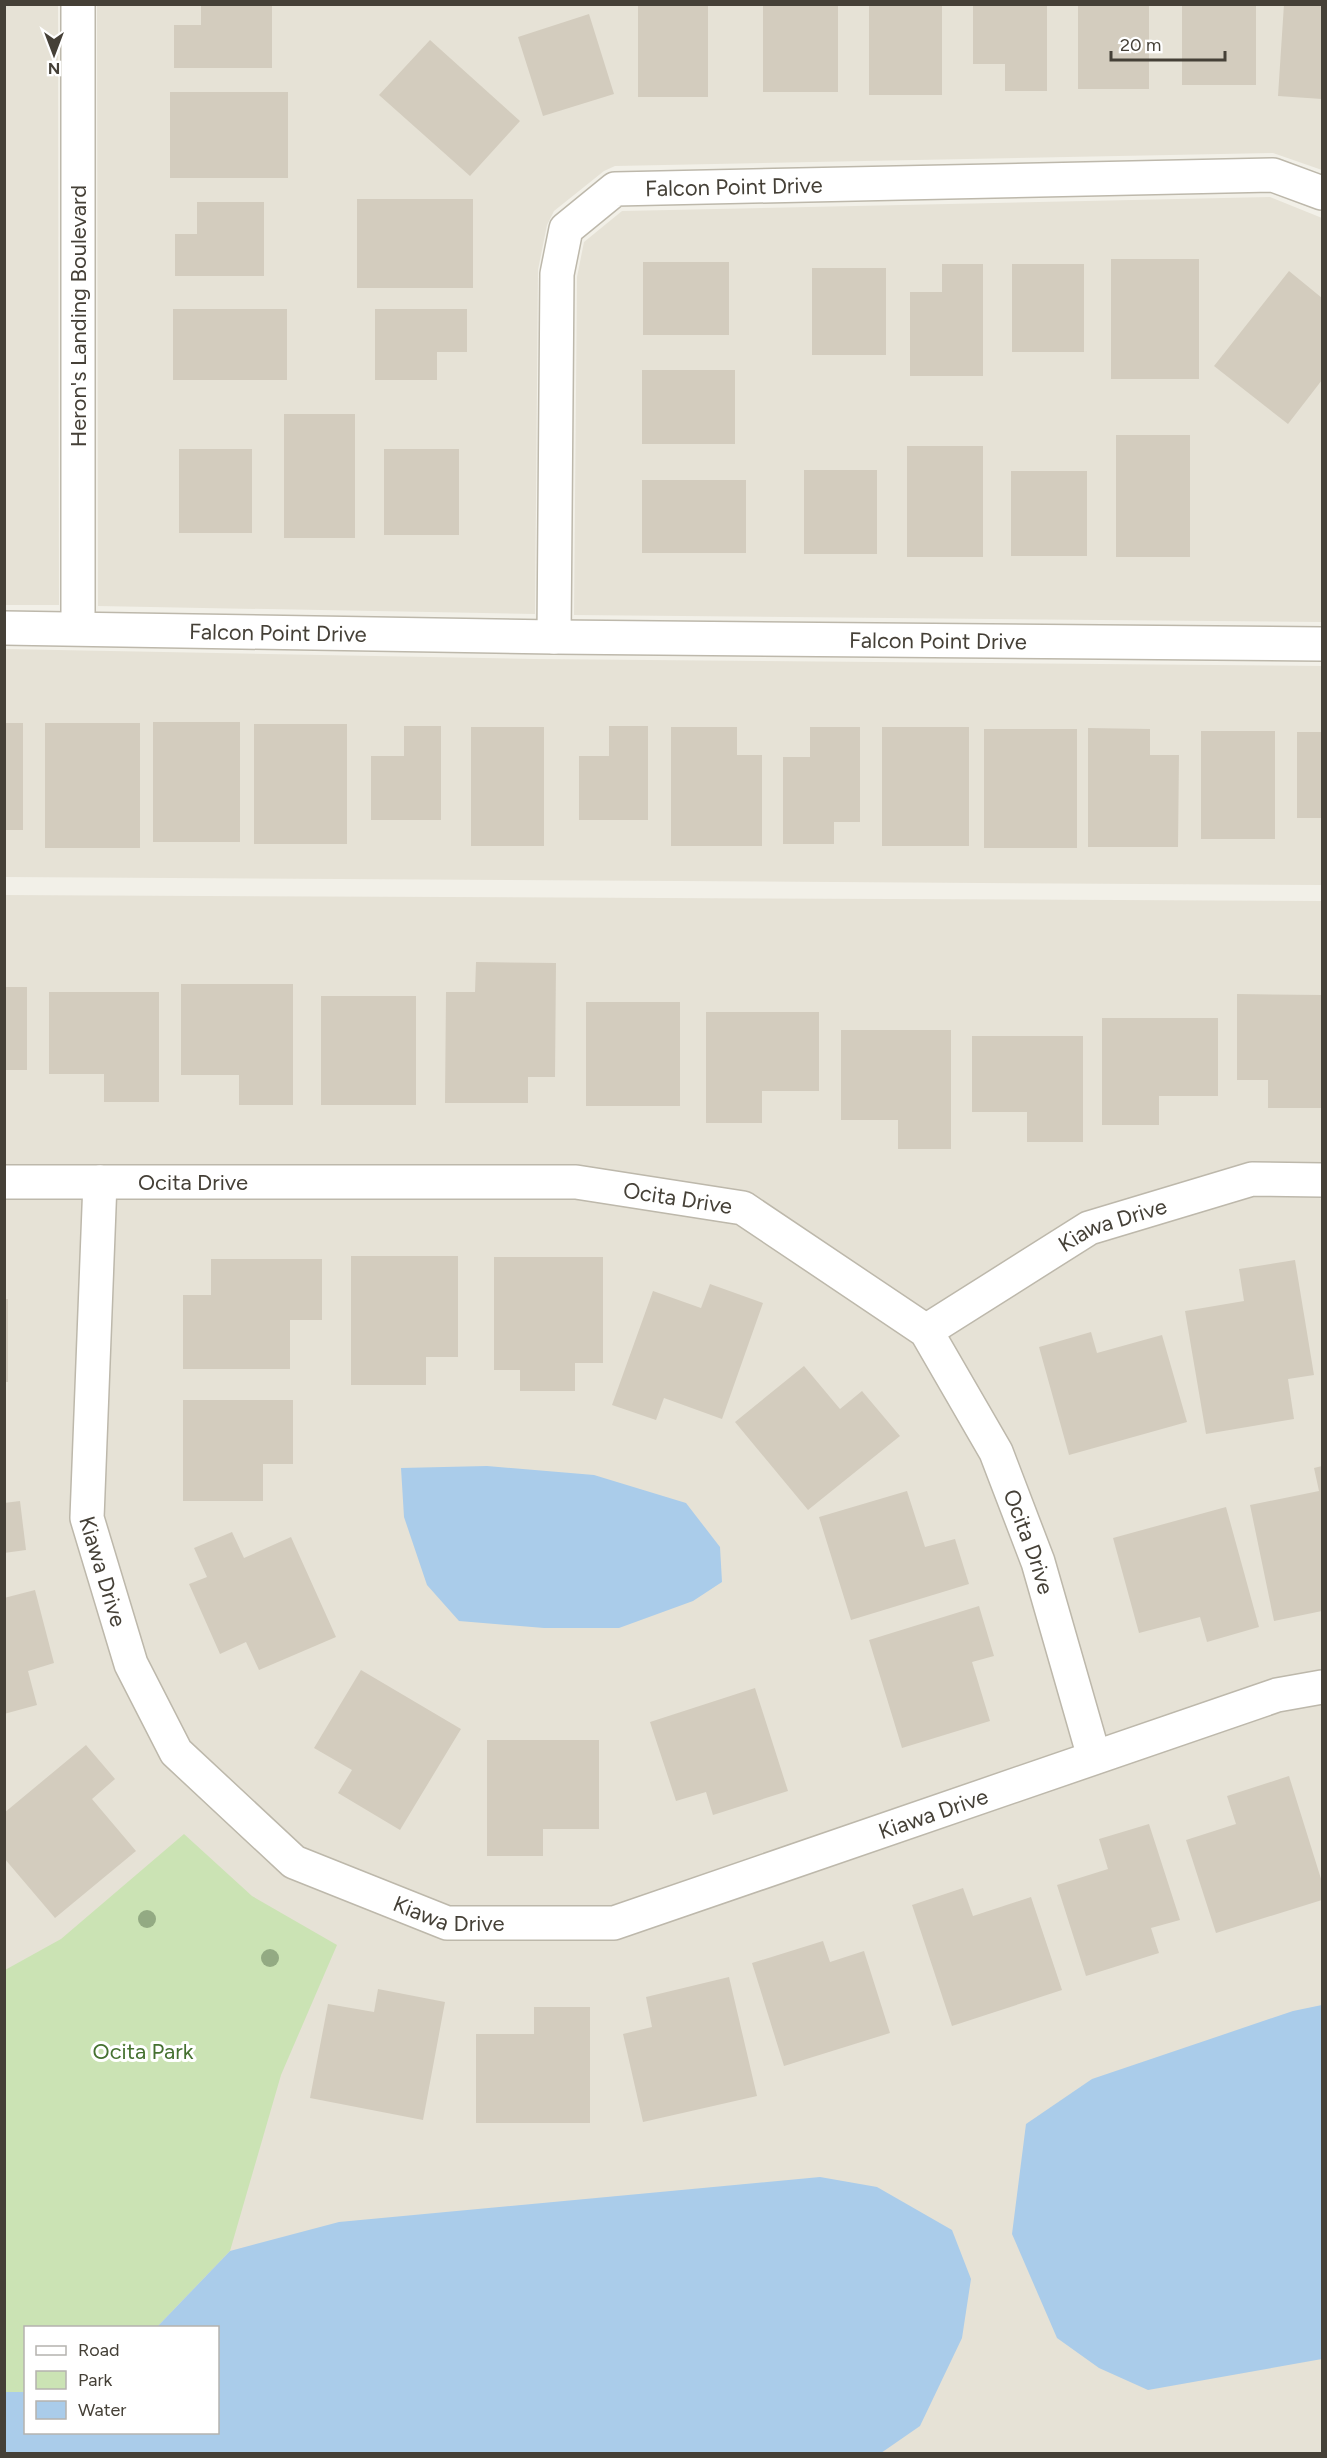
<svg xmlns="http://www.w3.org/2000/svg" width="1327" height="2458" font-family="Figtree,sans-serif">
<rect width="100%" height="100%" fill="#f2f0e8"/>
<!-- residential -->
<path fill="#e6e2d6" fill-rule="evenodd" d="M5,4L58,5L59,605H5Z
M97,5H1322V170L1273,153L615,166L604,171L554,211L547,225L538,270L535,614L98,606Z
M1270,197L1322,218V622L574,615L577,277L584,242L622,211Z
M5,649L534,659L1322,666V885L5,877Z
M4,895L1322,901V2453H5ZM26,2328H218V2432H26Z"/>
<!-- green -->
<path fill="#cbe3b4" d="M184,1834L252,1896L337,1945L281,2075L230,2251L157,2327L26,2328L25,2392H5V1970L61,1939Z"/>
<!-- water -->
<path fill="#aaccea" d="M487,1466L594,1475L686,1503L720,1547L722,1582L693,1601L619,1628H544L459,1621L427,1585L404,1517L401,1468Z
M1322,2005V2359L1148,2390L1099,2368L1057,2338L1012,2234L1026,2124L1092,2079L1293,2011Z
M820,2177L877,2187L952,2230L971,2279L962,2338L920,2426L881,2453H5V2392H25L26,2432H218V2328L157,2327L230,2251L339,2222Z"/>
<!-- building -->
<path fill="#d3ccbe" d="M201,4H272V68H174V25H201Z
M638,4H708V97H638Z
M869,4H942V95H869Z
M973,4H1047V91H1005V64H973Z
M1078,4H1149V89H1078Z
M1182,4H1256V85H1182Z
M1284,4H1322V99L1278,96Z
M763,6H838V92H763Z
M589,14L614,94L543,116L518,37Z
M430,40L520,121L470,176L379,95Z
M170,92H288V178H170Z
M357,199H473V288H357Z
M197,202H264V276H175V234H197Z
M1111,259H1199V379H1111Z
M643,262H729V335H643Z
M942,264H983V376H910V292H942Z
M1012,264H1084V352H1012Z
M812,268H886V355H812Z
M1289,271L1322,298V380L1288,424L1214,366Z
M173,309H287V380H173Z
M375,309H467V352H437V380H375Z
M642,370H735V444H642Z
M284,414H355V538H284Z
M1116,435H1190V557H1116Z
M907,446H983V557H907Z
M179,449H252V533H179Z
M384,449H459V535H384Z
M804,470H877V554H804Z
M1011,471H1087V556H1011Z
M642,480H746V553H642Z
M153,722H240V842H153Z
M4,723H23V830H4Z
M45,723H140V848H45Z
M254,724H347V844H254Z
M404,726H441V820H371V756H404Z
M609,726H648V820H579V756H609Z
M471,727H544V846H471Z
M671,727H737V755H762V846H671Z
M810,727H860V822H834V844H783V757H810Z
M882,727H969V846H882Z
M1088,728L1150,729V755H1179L1178,847H1088Z
M984,729H1077V848H984Z
M1201,731H1275V839H1201Z
M1297,732H1322V818H1297Z
M476,962L556,963L555,1077H528V1103H445L446,992H475Z
M181,984H293V1105H239V1075H181Z
M4,987H27V1070H4Z
M49,992H159V1102H104V1074H49Z
M1237,994L1322,995V1108H1268V1080H1237Z
M321,996H416V1105H321Z
M586,1002H680V1106H586Z
M706,1012H819V1091H762V1123H706Z
M1102,1018H1218V1096H1159V1125H1102Z
M841,1030H951V1149H898V1120H841Z
M972,1036H1083V1142H1027V1112H972Z
M351,1256H458V1357H426V1385H351Z
M494,1257H603V1363H575V1391H520V1370H494Z
M211,1259H322V1320H290V1369H183V1295H211Z
M1295,1260L1314,1375L1288,1379L1294,1419L1206,1434L1185,1311L1244,1301L1239,1269Z
M710,1284L763,1303L722,1419L664,1398L656,1420L612,1405L653,1291L701,1308Z
M4,1299H8V1382H4Z
M1091,1332L1097,1353L1162,1335L1187,1422L1069,1455L1039,1347Z
M804,1366L840,1409L862,1391L900,1436L808,1510L735,1422Z
M183,1400H293V1464H263V1501H183Z
M1322,1466V1611L1274,1621L1250,1505L1319,1491L1314,1468Z
M907,1491L925,1547L955,1539L969,1584L851,1620L819,1517Z
M20,1501L26,1550L4,1553V1503Z
M1226,1507L1259,1627L1207,1642L1200,1617L1139,1633L1113,1538Z
M232,1532L244,1558L291,1537L336,1637L259,1670L246,1642L220,1654L189,1584L207,1577L194,1548Z
M35,1590L54,1663L28,1671L37,1705L4,1714V1598Z
M979,1606L994,1656L972,1662L990,1721L902,1748L869,1640Z
M361,1670L461,1729L400,1830L338,1793L352,1770L314,1748Z
M755,1688L788,1791L713,1815L706,1792L676,1801L650,1722Z
M487,1740H599V1829H543V1856H487Z
M86,1745L115,1779L92,1799L136,1851L55,1918L4,1858V1813Z
M1289,1776L1322,1882V1900L1216,1933L1186,1840L1236,1824L1227,1796Z
M1149,1824L1180,1920L1151,1928L1159,1953L1086,1976L1057,1885L1108,1869L1099,1839Z
M963,1888L973,1916L1031,1897L1062,1990L952,2026L912,1905Z
M823,1941L830,1962L864,1951L890,2033L784,2066L752,1963Z
M729,1977L757,2096L643,2122L623,2034L652,2027L646,1997Z
M378,1989L445,2002L423,2120L310,2098L328,2004L374,2012Z
M534,2007H590V2123H476V2034H534Z"/>
<g fill="none" stroke-linecap="round" stroke-linejoin="round">
<defs>
<g id="minor">
<path d="M78,4V628"/>
<path id="s1" d="M4,628L554,637L1322,644"/>
<path id="s2" d="M554,637L557,274L566,229L615,189L1273,175L1322,193"/>
<path id="s3" d="M4,1182H576L743,1208L926,1331L996,1452L1038,1562L1094,1757"/>
<path id="s4" d="M100,1182L87,1518L131,1664L176,1752L294,1862L447,1923H614L1277,1695L1322,1687"/>
<path id="s5" d="M926,1331L1089,1228L1252,1179L1322,1180"/>
</g>
</defs>
<!-- minor casing -->
<use href="#minor" stroke="#bdb8ab" stroke-width="36"/>
<!-- minor -->
<use href="#minor" stroke="#fff" stroke-width="33"/>
</g>
<!-- trees -->
<g fill="#93aa83">
<circle cx="147" cy="1919" r="9"/>
<circle cx="270" cy="1958" r="9"/>
</g>
<g text-anchor="middle" stroke-width="6" stroke-linejoin="round" paint-order="stroke">
<!-- street labels -->
<g font-size="22" fill="#454037" stroke="#fff">
<text dy="8" stroke="none"><textPath href="#s2" startOffset="591">Falcon Point Drive</textPath></text>
<text transform="translate(78 316) rotate(-90)" y="8">Heron's Landing Boulevard</text>
<text dy="8" stroke="none"><textPath href="#s1" startOffset="274">Falcon Point Drive</textPath></text>
<text dy="8" stroke="none"><textPath href="#s1" startOffset="934">Falcon Point Drive</textPath></text>
<text dy="8" stroke="none"><textPath href="#s3" startOffset="189">Ocita Drive</textPath></text>
<text dy="8" stroke="none"><textPath href="#s3" startOffset="675">Ocita Drive</textPath></text>
<text dy="8" stroke="none"><textPath href="#s5" startOffset="216">Kiawa Drive</textPath></text>
<text dy="8" stroke="none"><textPath href="#s3" startOffset="1197">Ocita Drive</textPath></text>
<text dy="8" stroke="none"><textPath href="#s4" startOffset="392">Kiawa Drive</textPath></text>
<text dy="8" stroke="none"><textPath href="#s4" startOffset="1418">Kiawa Drive</textPath></text>
<text dy="8" stroke="none"><textPath href="#s4" startOffset="914">Kiawa Drive</textPath></text>
</g>
<!-- park labels -->
<g font-size="22" fill="#457130" stroke="#fff">
<text x="143" y="2059">Ocita Park</text>
</g>
</g>
<!-- border -->
<rect width="1327" height="2458" fill="none" stroke="#454037" stroke-width="12"/>
<!-- legend -->
<rect x="24" y="2326" width="195" height="108" fill="#ffffff" stroke="#b5b3af" stroke-width="1.5"/>
<rect x="36" y="2346" width="30" height="9" fill="#ffffff" stroke="#b5b3af" stroke-width="1.5"/>
<text x="78" y="2356" font-size="18" fill="#454037">Road</text>
<rect x="36" y="2371" width="30" height="18" fill="#cbe3b4" stroke="#b5b3af" stroke-width="1.5"/>
<text x="78" y="2386" font-size="18" fill="#454037">Park</text>
<rect x="36" y="2401" width="30" height="18" fill="#aaccea" stroke="#b5b3af" stroke-width="1.5"/>
<text x="78" y="2416" font-size="18" fill="#454037">Water</text>
<!-- north arrow -->
<g transform="translate(54 54) rotate(180)" stroke="#ffffff" stroke-width="4.5" paint-order="stroke">
<path d="M0-4.5L10 22L0 15L-10 22Z" fill="#454037"/>
<text y="-9" font-size="16" font-weight="bold" text-anchor="middle" fill="#454037">N</text>
</g>
<!-- scale -->
<path d="M1111 51v9h114v-9" fill="none" stroke="#454037" stroke-width="3"/>
<text x="1120" y="51" font-size="18" fill="#454037" stroke="#ffffff" stroke-width="4.5" paint-order="stroke">20 m</text>
</svg>
